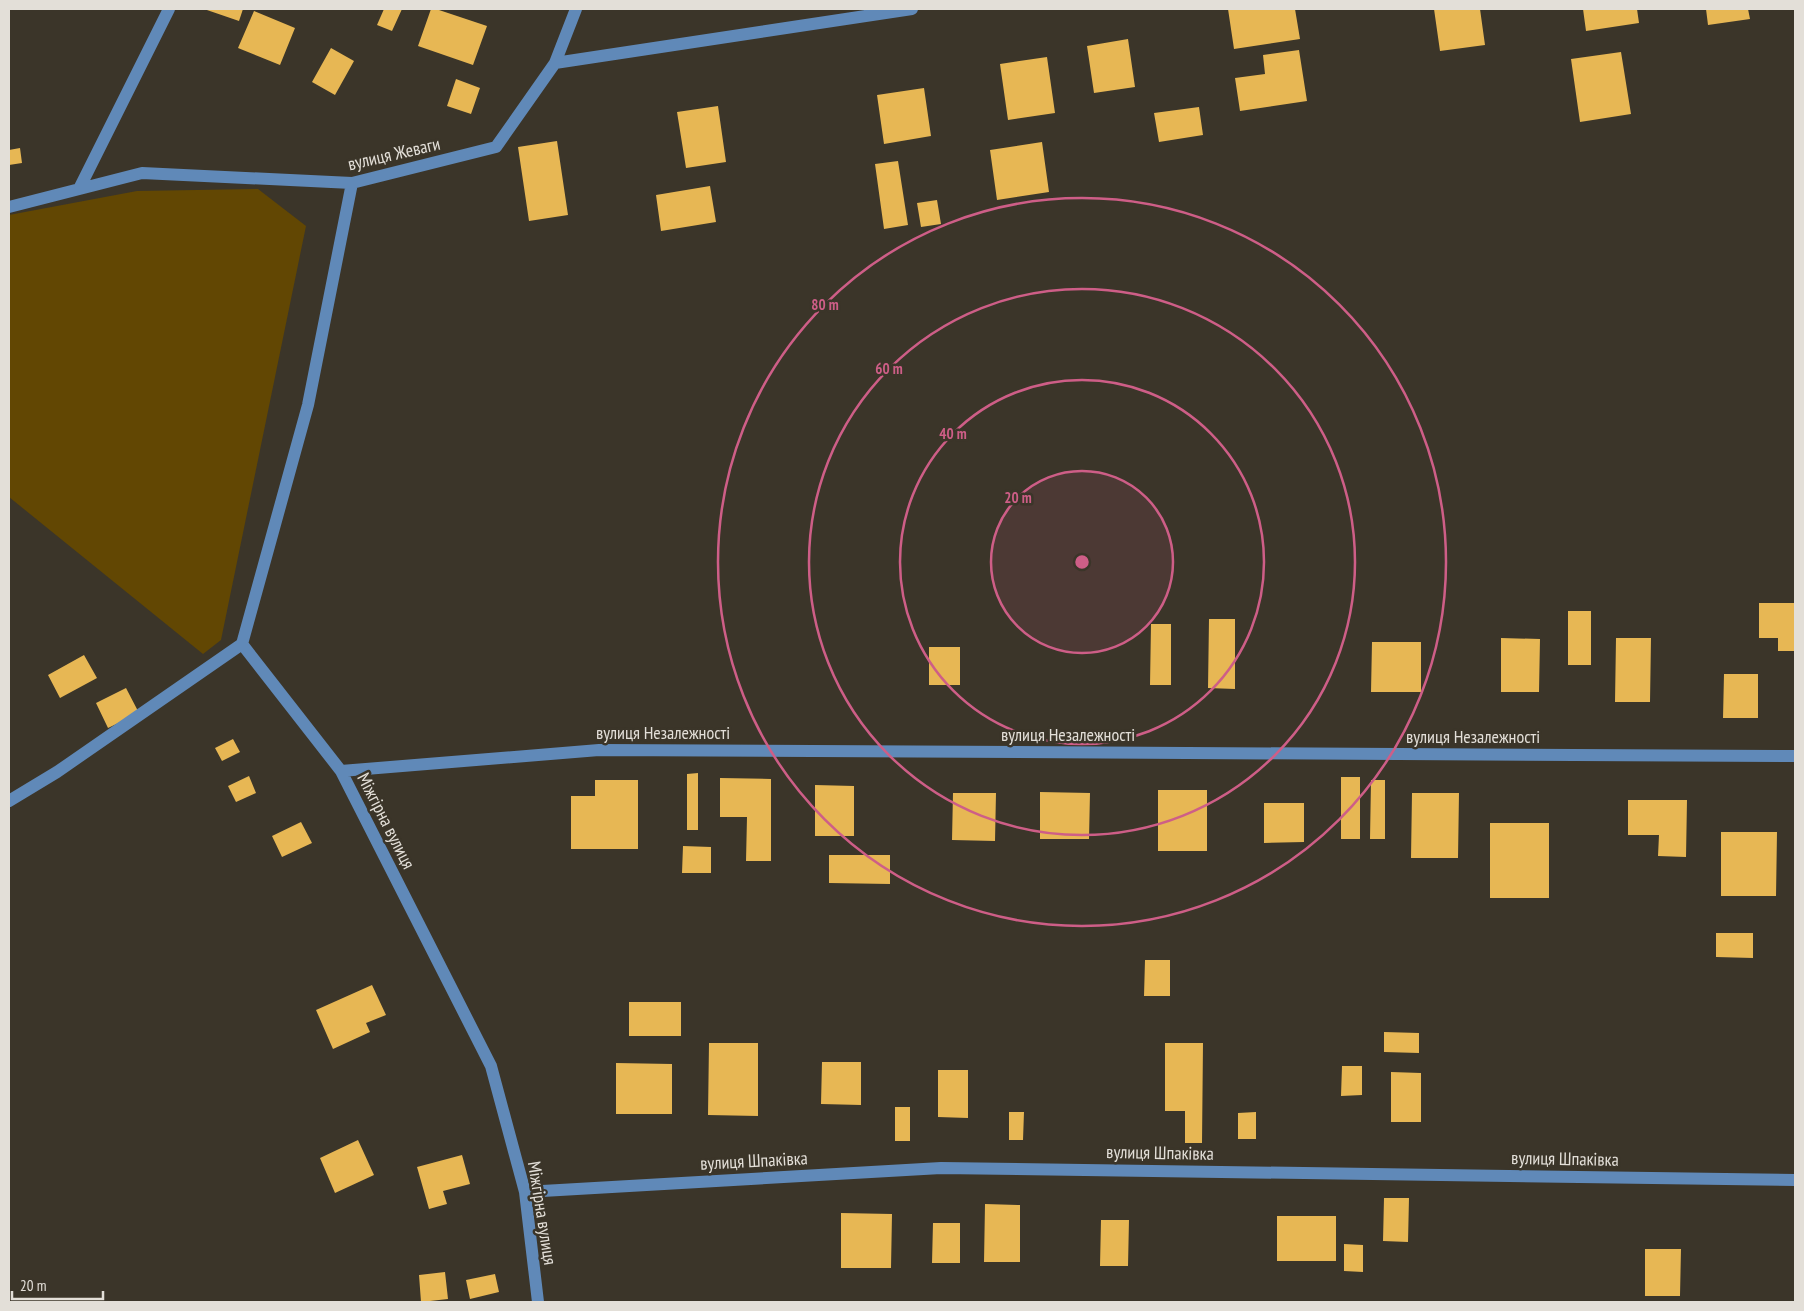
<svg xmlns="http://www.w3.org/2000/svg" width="1804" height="1311" font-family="'PT Sans Narrow',sans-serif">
<rect width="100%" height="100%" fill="#3b3529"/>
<!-- green -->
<path fill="#624703" d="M258,189L306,226L221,640L203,654L9,497V215L137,191Z"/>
<!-- building -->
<path fill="#e7b754" d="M204,9H243L239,21Z
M384,9H402L392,31L377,25Z
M431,9H436L487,26L473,65L418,46Z
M1228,9H1295L1300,39L1234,49Z
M1434,9H1480L1485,45L1440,51Z
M1583,9H1637L1639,23L1586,31Z
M1706,9H1748L1750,19L1708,25Z
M254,11L295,28L280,65L238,48Z
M1128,39L1135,87L1094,93L1087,46Z
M331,48L354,61L335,95L312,82Z
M1299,50L1307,101L1240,111L1235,78L1265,74L1263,55Z
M1621,52L1631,114L1580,122L1571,59Z
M1047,57L1055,113L1008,120L1000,64Z
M456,79L480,88L471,114L447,106Z
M924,88L931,136L884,144L877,95Z
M718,106L726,162L686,168L677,112Z
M1199,107L1203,135L1159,142L1154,113Z
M557,141L568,215L529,221L518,147Z
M1042,142L1049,192L997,200L990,150Z
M20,148L22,163L9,165V150Z
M898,161L908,225L884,229L875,164Z
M710,186L716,222L661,231L656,195Z
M937,200L941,224L921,227L917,203Z
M1759,603H1795V651H1778V638H1759Z
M1568,611H1591V665H1568Z
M1209,619H1235V689L1208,688Z
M1151,624H1171V685H1150Z
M1501,638L1540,639L1539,692H1501Z
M1616,638H1651L1650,702H1615Z
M1372,642H1421V692H1371Z
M929,647H960V685H929Z
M84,655L97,678L60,698L48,675Z
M1724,674H1758V718H1723Z
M126,688L139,713L108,728L96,703Z
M233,739L240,752L222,761L215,748Z
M698,773V830H687V774Z
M249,776L256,793L236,802L228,786Z
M1341,777H1360V839H1341Z
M720,778L771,779V861H746L747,817H720Z
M595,780H638V849H571V796H595Z
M1371,780H1385V839H1370Z
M815,785L854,786V836H815Z
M1158,790H1207V851H1158Z
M1040,792L1090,793L1089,839H1040Z
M953,793H996L995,841L952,840Z
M1412,793H1459L1458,858H1411Z
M1628,800H1687L1686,857L1658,856L1659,835H1628Z
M1264,803H1304V842L1264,843Z
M301,822L312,843L282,857L272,836Z
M1490,823H1549V898H1490Z
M1721,832H1777L1776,896H1721Z
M683,846L711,847V873H682Z
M829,855H890V884L829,883Z
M1716,933H1753V958L1716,957Z
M1145,960H1170V996H1144Z
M372,985L386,1015L366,1023L370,1032L333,1049L316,1010Z
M629,1002H681V1036H629Z
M1384,1032L1419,1033V1053L1384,1052Z
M709,1043H758V1116L708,1115Z
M1165,1043H1203L1202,1143H1185V1111H1165Z
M822,1062H861V1105L821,1104Z
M616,1063L672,1064V1114H616Z
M1342,1066H1362V1095L1341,1096Z
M938,1070H968V1118L938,1117Z
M1391,1072L1421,1073V1122H1391Z
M895,1107H910V1141H895Z
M1009,1112H1024L1023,1140H1009Z
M1256,1112V1139H1238V1113Z
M358,1140L374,1175L335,1193L320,1158Z
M462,1155L470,1184L443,1191L447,1204L429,1209L417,1167Z
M1384,1198H1409L1408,1242L1383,1241Z
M985,1204L1020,1205V1262H984Z
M841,1213L892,1214L891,1268H841Z
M1277,1216H1336V1261H1277Z
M1101,1220H1129L1128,1266H1100Z
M933,1223H960V1263H932Z
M1344,1244L1363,1245V1272L1344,1271Z
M1645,1249H1681L1680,1296H1645Z
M445,1272L448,1299L421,1302L419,1275Z
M495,1274L499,1292L470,1299L466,1280Z"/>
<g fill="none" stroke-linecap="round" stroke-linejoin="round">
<!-- minor -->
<path stroke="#6089b8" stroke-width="12" d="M555,63L912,9
M79,189L169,9
M9,207L142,173L352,183L496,147L555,63L576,9
M242,644L308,405L352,183
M341,771L599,750L1795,756
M9,801L57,772L242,644L341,771L491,1066L525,1192L538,1302
M525,1192L941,1168L1795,1180"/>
</g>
<!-- distance rings -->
<circle cx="1082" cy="562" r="91" fill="#ce5e87" fill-opacity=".12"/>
<g fill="none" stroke="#ce5e87" stroke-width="2.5">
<circle cx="1082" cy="562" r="91"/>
<circle cx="1082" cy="562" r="182"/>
<circle cx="1082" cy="562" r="273"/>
<circle cx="1082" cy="562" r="364"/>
</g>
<g text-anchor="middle" stroke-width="5" stroke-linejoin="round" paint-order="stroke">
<!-- street labels -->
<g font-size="18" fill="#e3dfd8" stroke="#3b3529">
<text transform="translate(394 154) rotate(-13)" y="6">вулиця Жеваги</text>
<text x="663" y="739">вулиця Незалежності</text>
<text x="1068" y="741">вулиця Незалежності</text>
<text x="1473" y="743">вулиця Незалежності</text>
<text transform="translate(386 821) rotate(63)" y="6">Міжгірна вулиця</text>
<text transform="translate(1160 1153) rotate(1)" y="6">вулиця Шпаківка</text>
<text transform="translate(1565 1159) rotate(1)" y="6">вулиця Шпаківка</text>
<text transform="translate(754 1161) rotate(-3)" y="6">вулиця Шпаківка</text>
<text transform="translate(542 1213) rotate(81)" y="6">Міжгірна вулиця</text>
</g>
</g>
<circle cx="1082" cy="562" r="8" fill="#ce5e87" stroke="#3b3529" stroke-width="2.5"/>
<g font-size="15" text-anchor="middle" font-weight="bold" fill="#ce5e87" stroke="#3b3529" stroke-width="5" stroke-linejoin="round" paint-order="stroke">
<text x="825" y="310">80 m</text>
<text x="889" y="374">60 m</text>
<text x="953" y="439">40 m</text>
<text x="1018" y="503">20 m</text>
</g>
<!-- border -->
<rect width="1804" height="1311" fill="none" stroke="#e3dfd8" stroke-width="20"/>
<!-- scale -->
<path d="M12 1291v8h91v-8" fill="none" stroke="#e3dfd8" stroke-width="2.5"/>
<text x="20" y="1291" font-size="15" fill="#e3dfd8" stroke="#3b3529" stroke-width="4" paint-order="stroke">20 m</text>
</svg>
